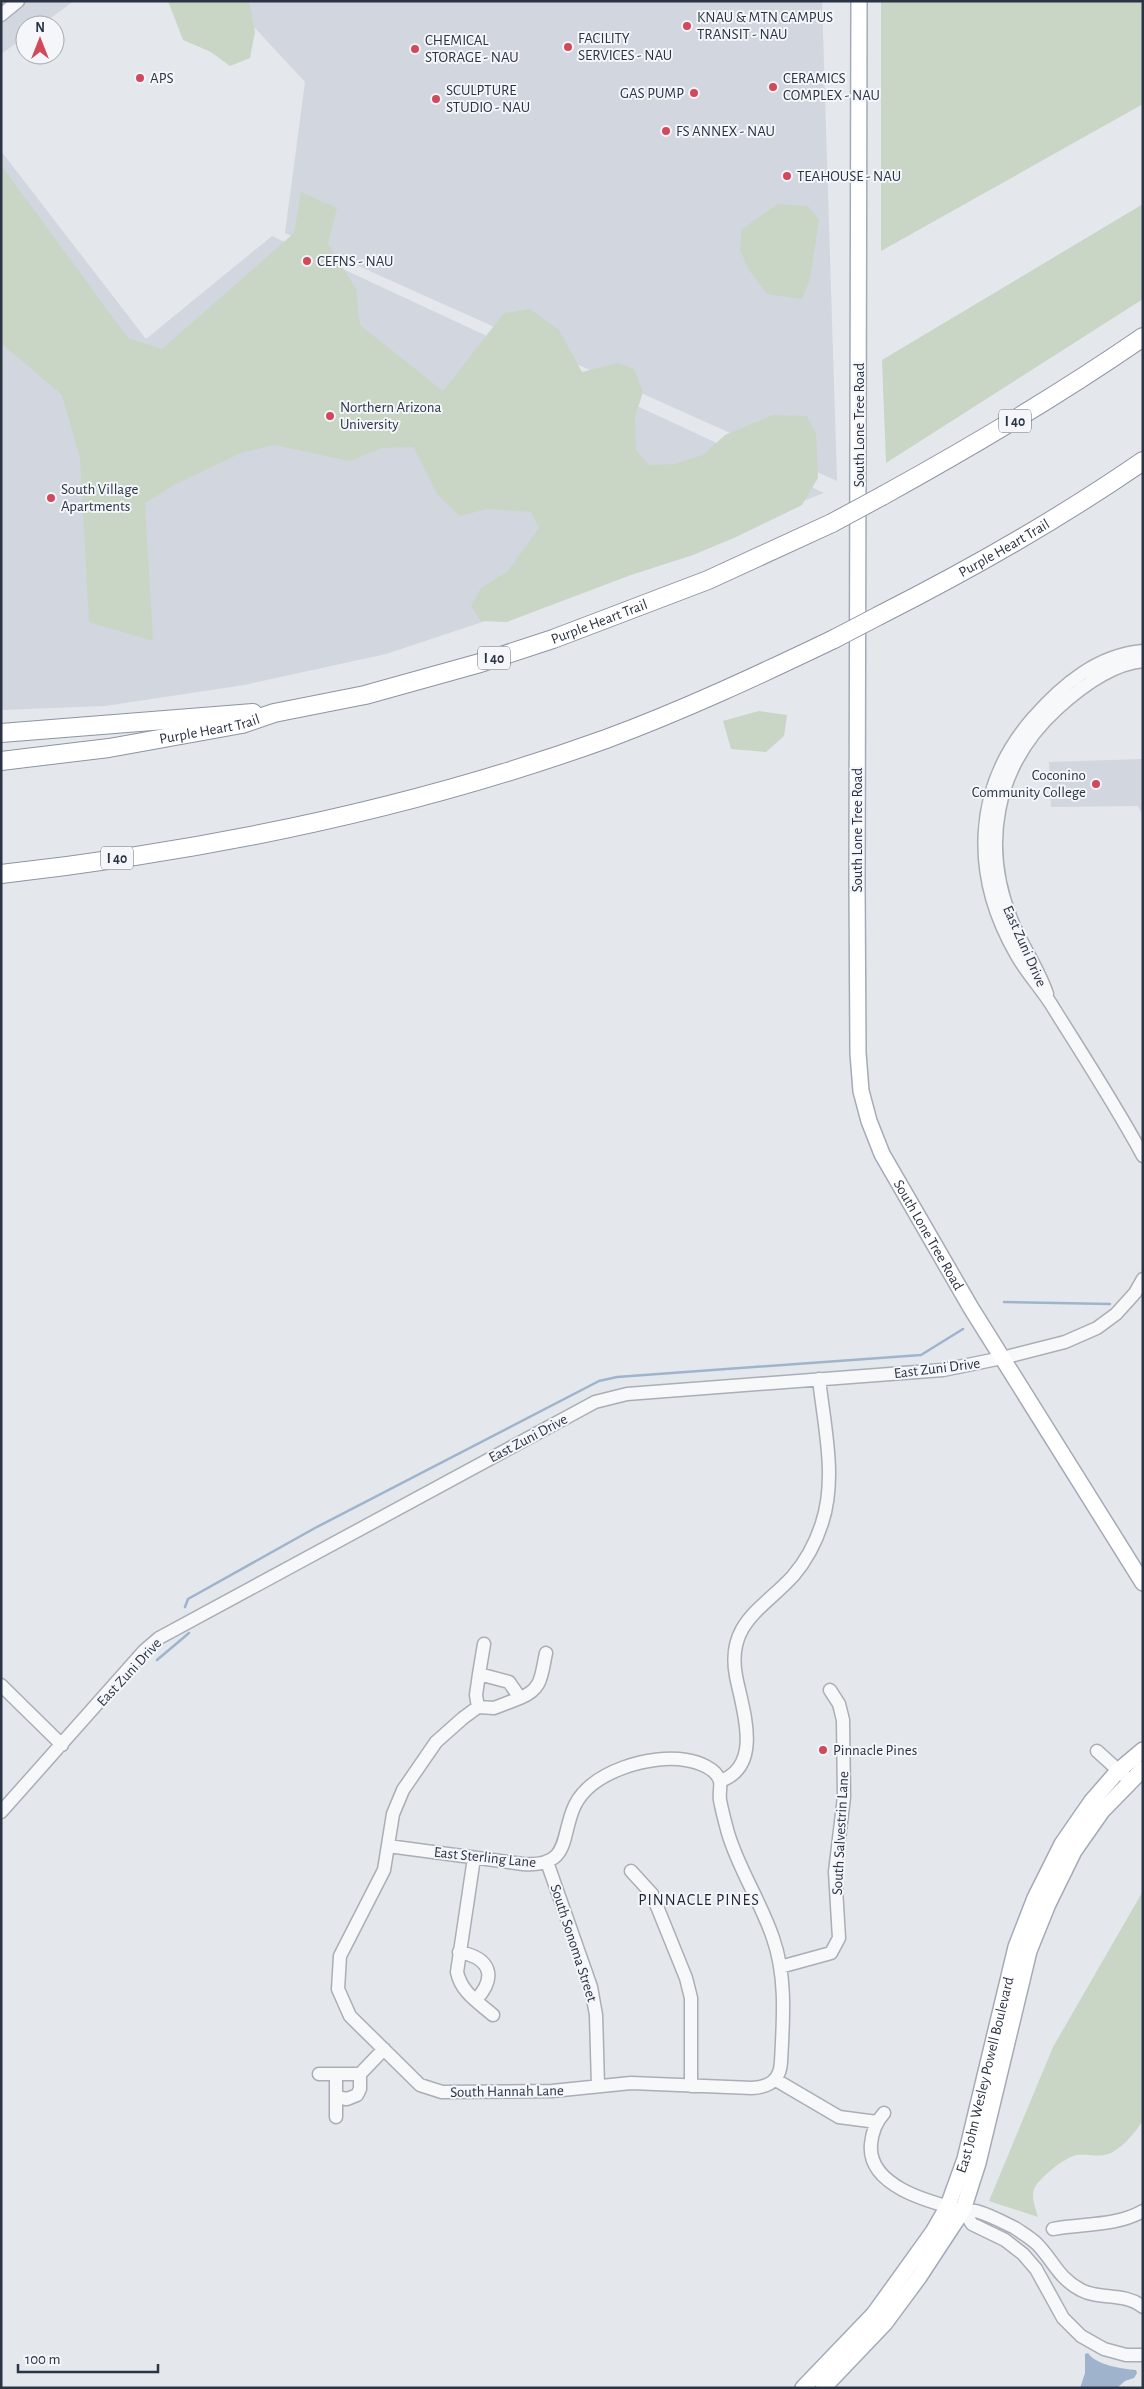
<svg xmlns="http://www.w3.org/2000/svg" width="1144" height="2389" font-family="'Alegreya Sans',sans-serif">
<rect width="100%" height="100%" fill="#e4e7ec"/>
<!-- built -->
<path fill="#d2d6de" d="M1,1H74L41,25H25V37L1,54Z
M230,1H822L837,481L285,233L305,82Z
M1,151L146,339L272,236L824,493L548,600L386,654L244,685L105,706L1,710Z
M1143,759V816L1138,806L1051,807L1049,762Z"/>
<!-- green -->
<path fill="#c9d6c5" d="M168,1H249L255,32L250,58L230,66L211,52L183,40Z
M881,1H1143V104L881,251Z
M1,165L128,338L162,349L294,233L301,192L337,208L328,244L356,289L360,325L443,391L504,313L530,309L559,330L582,372L619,363L634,369L643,392L635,417L636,450L649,465L674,464L703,455L725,435L773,415L807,416L816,434L818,478L802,505L736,537L693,555L631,575L507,622L481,621L471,606L481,588L508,571L539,528L531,512L487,509L460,516L437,494L414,447L382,448L350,461L274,445L241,453L176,484L145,503L153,641L89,622L80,459L62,395L1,343Z
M778,204L808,206L819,220L810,278L802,299L767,294L749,270L740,250L742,229Z
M1143,204V299L886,463L882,360Z
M759,711L787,715L784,736L766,752L731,749L723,721Z
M1143,1891V2120C1135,2133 1124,2146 1111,2153C1099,2158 1089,2154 1077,2155C1065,2157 1041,2177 1035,2187C1030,2196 1036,2209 1038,2217L989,2201L1053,2047Z"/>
<!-- water -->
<path fill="#9fb4cc" d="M1088,2353C1096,2365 1122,2369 1136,2370L1137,2373L1134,2378L1125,2381L1117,2388H1080L1085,2373V2354Z"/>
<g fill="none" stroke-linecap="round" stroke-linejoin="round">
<!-- stream -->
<path stroke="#9fb4cc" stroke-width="2.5" d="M1004,1302L1110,1304
M185,1607L188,1599L315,1528L599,1381L617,1377L921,1355L963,1329
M157,1660L189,1633"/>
<defs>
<path id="minor" d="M1,15L18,1
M1143,651C1097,655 1062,685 1033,718C972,788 971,876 1016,954C1026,972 1040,987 1051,1004C1082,1054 1115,1104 1143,1156
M1047,994C1039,970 1024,949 1014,926C980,848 994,766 1058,708C1081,687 1111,664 1143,661
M479,1674L484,1644
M1,1685L62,1745
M520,1698C543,1689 541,1675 546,1653
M1097,1751L1130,1781
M720,1781C764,1766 742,1708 736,1676C726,1623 764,1608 793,1576C806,1561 816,1542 822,1523C837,1478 824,1425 819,1379
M1,1812L144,1651L159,1638L595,1402L627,1394L943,1370L1002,1358L1065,1342L1097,1328L1116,1314L1135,1293L1143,1279
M388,1846L523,1864C572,1867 560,1836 575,1805C592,1771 651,1754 686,1760C698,1762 716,1768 720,1781C721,1787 719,1794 720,1800C722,1811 725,1822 728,1833C739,1870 761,1902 773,1938C787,1978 783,2021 781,2062C780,2080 770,2087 752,2088L631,2083L552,2091L442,2092L420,2085L350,2016L338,1989L340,1956L384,1870L393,1814L403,1790L436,1742L463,1718L478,1707L494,1708L520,1698L509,1682L479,1674L476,1695L478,1707
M474,1858L457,1972C461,1992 478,2002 493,2015
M547,1862L591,1987L596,2015L598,2086
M631,1871L652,1894L686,1978L691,1998V2086
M459,1952C491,1958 497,1977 476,2000
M780,1967L831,1953L839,1938L835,1872L844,1797L843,1720L839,1704L830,1690
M319,2074H360L384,2049
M776,2080L839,2117L877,2122
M336,2097L347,2099L357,2095L360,2089V2074
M884,2113C876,2122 872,2132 871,2144C867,2186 929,2202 961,2210C966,2211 972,2210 976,2211C990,2215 1003,2222 1015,2228C1022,2233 1031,2238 1037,2244C1053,2260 1058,2278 1081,2290C1099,2300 1125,2292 1143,2307
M336,2117V2074
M963,2210L972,2224L1005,2240L1023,2254L1036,2269L1063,2318L1081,2336L1104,2349L1126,2355H1143
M1053,2229C1084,2223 1114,2227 1143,2211"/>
<g id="major">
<path id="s1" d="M859,1L857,884L858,1053L861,1091L869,1121L882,1154L971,1308L1143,1583"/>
<path id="s2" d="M803,2388L874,2314L933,2232L948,2206L965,2159L1016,1947L1035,1898L1062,1844L1091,1802L1118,1771L1143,1750"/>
<path d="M823,2388L885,2323L919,2277L963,2210L978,2163L1029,1951L1048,1904L1074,1851L1102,1811L1143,1769"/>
</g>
<g id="highway">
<path d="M882,496C971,447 1059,395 1143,337"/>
<path id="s3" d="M880,615C971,569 1059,519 1143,461"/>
<path d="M1,733L253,713"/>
<path id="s4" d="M1,761L109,748L242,724L274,713L365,695L480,663L553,639L708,580L832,523"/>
<path d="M1,874C206,851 412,809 606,739C684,710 759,675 834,639"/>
</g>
</defs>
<!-- minor casing -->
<use href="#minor" stroke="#a9aeb7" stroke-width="15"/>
<!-- major casing -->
<use href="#major" stroke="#a3abb8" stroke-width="18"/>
<!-- highway casing -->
<use href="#highway" stroke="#8b94a3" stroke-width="20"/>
<!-- minor -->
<use href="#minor" stroke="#f7f8fa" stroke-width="12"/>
<!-- major -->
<use href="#major" stroke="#fff" stroke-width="15"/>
<!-- highway -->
<use href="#highway" stroke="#fff" stroke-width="18"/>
<defs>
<path id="highway-bridge" d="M832,523L882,496
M834,639L880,615"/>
</defs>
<!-- highway-bridge casing -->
<use href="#highway-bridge" stroke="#8b94a3" stroke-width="20" stroke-linecap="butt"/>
<!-- highway-bridge -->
<use href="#highway-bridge" stroke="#fff" stroke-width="18"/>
</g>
<!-- markers -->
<g fill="#d1495b" stroke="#f4f6f9" stroke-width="2">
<circle cx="687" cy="26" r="5"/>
<circle cx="568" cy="47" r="5"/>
<circle cx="415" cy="49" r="5"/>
<circle cx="140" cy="78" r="5"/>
<circle cx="773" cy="87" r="5"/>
<circle cx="694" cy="93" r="5"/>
<circle cx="436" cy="99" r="5"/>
<circle cx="666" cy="131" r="5"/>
<circle cx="787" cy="176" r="5"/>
<circle cx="307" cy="261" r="5"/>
<circle cx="330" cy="416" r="5"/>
<circle cx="51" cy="498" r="5"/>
<circle cx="1096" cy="784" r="5"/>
<circle cx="823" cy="1750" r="5"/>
</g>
<g text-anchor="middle" stroke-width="4" stroke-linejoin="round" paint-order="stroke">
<!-- shield labels -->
<g fill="#f4f6f9" stroke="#676e7b" stroke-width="1">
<rect x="999" y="409.5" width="32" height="23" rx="4"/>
<rect x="478" y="646.5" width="32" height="23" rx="4"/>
<rect x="101" y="846.5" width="32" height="23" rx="4"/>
</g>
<g font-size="14" font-weight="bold" fill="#2b3445">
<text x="1015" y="426">I 40</text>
<text x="494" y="663">I 40</text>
<text x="117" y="863">I 40</text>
</g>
<!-- poi labels -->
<g font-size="15" fill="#2b3445" stroke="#f4f6f9" text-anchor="start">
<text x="697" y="22">KNAU &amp; MTN CAMPUS<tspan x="697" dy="17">TRANSIT - NAU</tspan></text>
<text x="578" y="43">FACILITY<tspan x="578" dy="17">SERVICES - NAU</tspan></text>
<text x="425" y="45">CHEMICAL<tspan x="425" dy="17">STORAGE - NAU</tspan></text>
<text x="150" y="83">APS</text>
<text x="783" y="83">CERAMICS<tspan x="783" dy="17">COMPLEX - NAU</tspan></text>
<text x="446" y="95">SCULPTURE<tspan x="446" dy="17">STUDIO - NAU</tspan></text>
<text x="684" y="98" text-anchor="end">GAS PUMP</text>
<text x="676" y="136">FS ANNEX - NAU</text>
<text x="797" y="181">TEAHOUSE - NAU</text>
<text x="317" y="266">CEFNS - NAU</text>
<text x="340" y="412">Northern Arizona<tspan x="340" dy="17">University</tspan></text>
<text x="61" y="494">South Village<tspan x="61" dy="17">Apartments</tspan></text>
<text x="1086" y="780" text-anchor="end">Coconino<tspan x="1086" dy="17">Community College</tspan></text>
<text x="833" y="1755">Pinnacle Pines</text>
</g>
<!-- street labels -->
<g font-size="15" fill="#2b3445" stroke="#f4f6f9">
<text transform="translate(859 425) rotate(-90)" y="5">South Lone Tree Road</text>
<text dy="5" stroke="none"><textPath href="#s3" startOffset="141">Purple Heart Trail</textPath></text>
<text dy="5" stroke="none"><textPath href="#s4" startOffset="616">Purple Heart Trail</textPath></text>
<text dy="5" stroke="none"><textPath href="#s4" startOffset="211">Purple Heart Trail</textPath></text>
<text transform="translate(857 830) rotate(-90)" y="5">South Lone Tree Road</text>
<text transform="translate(1025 946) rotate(66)" y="5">East Zuni Drive</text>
<text dy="5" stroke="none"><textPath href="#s1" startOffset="1250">South Lone Tree Road</textPath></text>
<text transform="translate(937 1368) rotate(-7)" y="5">East Zuni Drive</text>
<text transform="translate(528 1438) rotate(-28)" y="5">East Zuni Drive</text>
<text transform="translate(129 1672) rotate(-47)" y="5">East Zuni Drive</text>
<text transform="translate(840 1833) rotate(-87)" y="5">South Salvestrin Lane</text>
<text transform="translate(485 1857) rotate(6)" y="5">East Sterling Lane</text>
<text transform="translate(574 1943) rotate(72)" y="5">South Sonoma Street</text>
<text dy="5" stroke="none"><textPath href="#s2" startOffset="370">East John Wesley Powell Boulevard</textPath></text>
<text transform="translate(507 2091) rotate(-1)" y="5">South Hannah Lane</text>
</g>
<!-- neighbourhood labels -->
<g font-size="16" letter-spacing="1" fill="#1d2536" stroke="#f4f6f9">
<text x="699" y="1905">PINNACLE PINES</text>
</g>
</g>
<!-- border -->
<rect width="1144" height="2389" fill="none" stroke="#2b3445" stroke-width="5"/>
<!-- north arrow -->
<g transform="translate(40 40)"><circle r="24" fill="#f4f6f9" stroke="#a4a8b1"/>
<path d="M0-4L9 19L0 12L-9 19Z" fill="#d1495b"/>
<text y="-8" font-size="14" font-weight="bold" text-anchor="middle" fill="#2b3445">N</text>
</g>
<!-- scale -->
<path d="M18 2364v8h140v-8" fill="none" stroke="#2b3445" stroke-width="2.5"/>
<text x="25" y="2364" font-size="15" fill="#2b3445" stroke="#f4f6f9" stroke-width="4" paint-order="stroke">100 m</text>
</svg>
